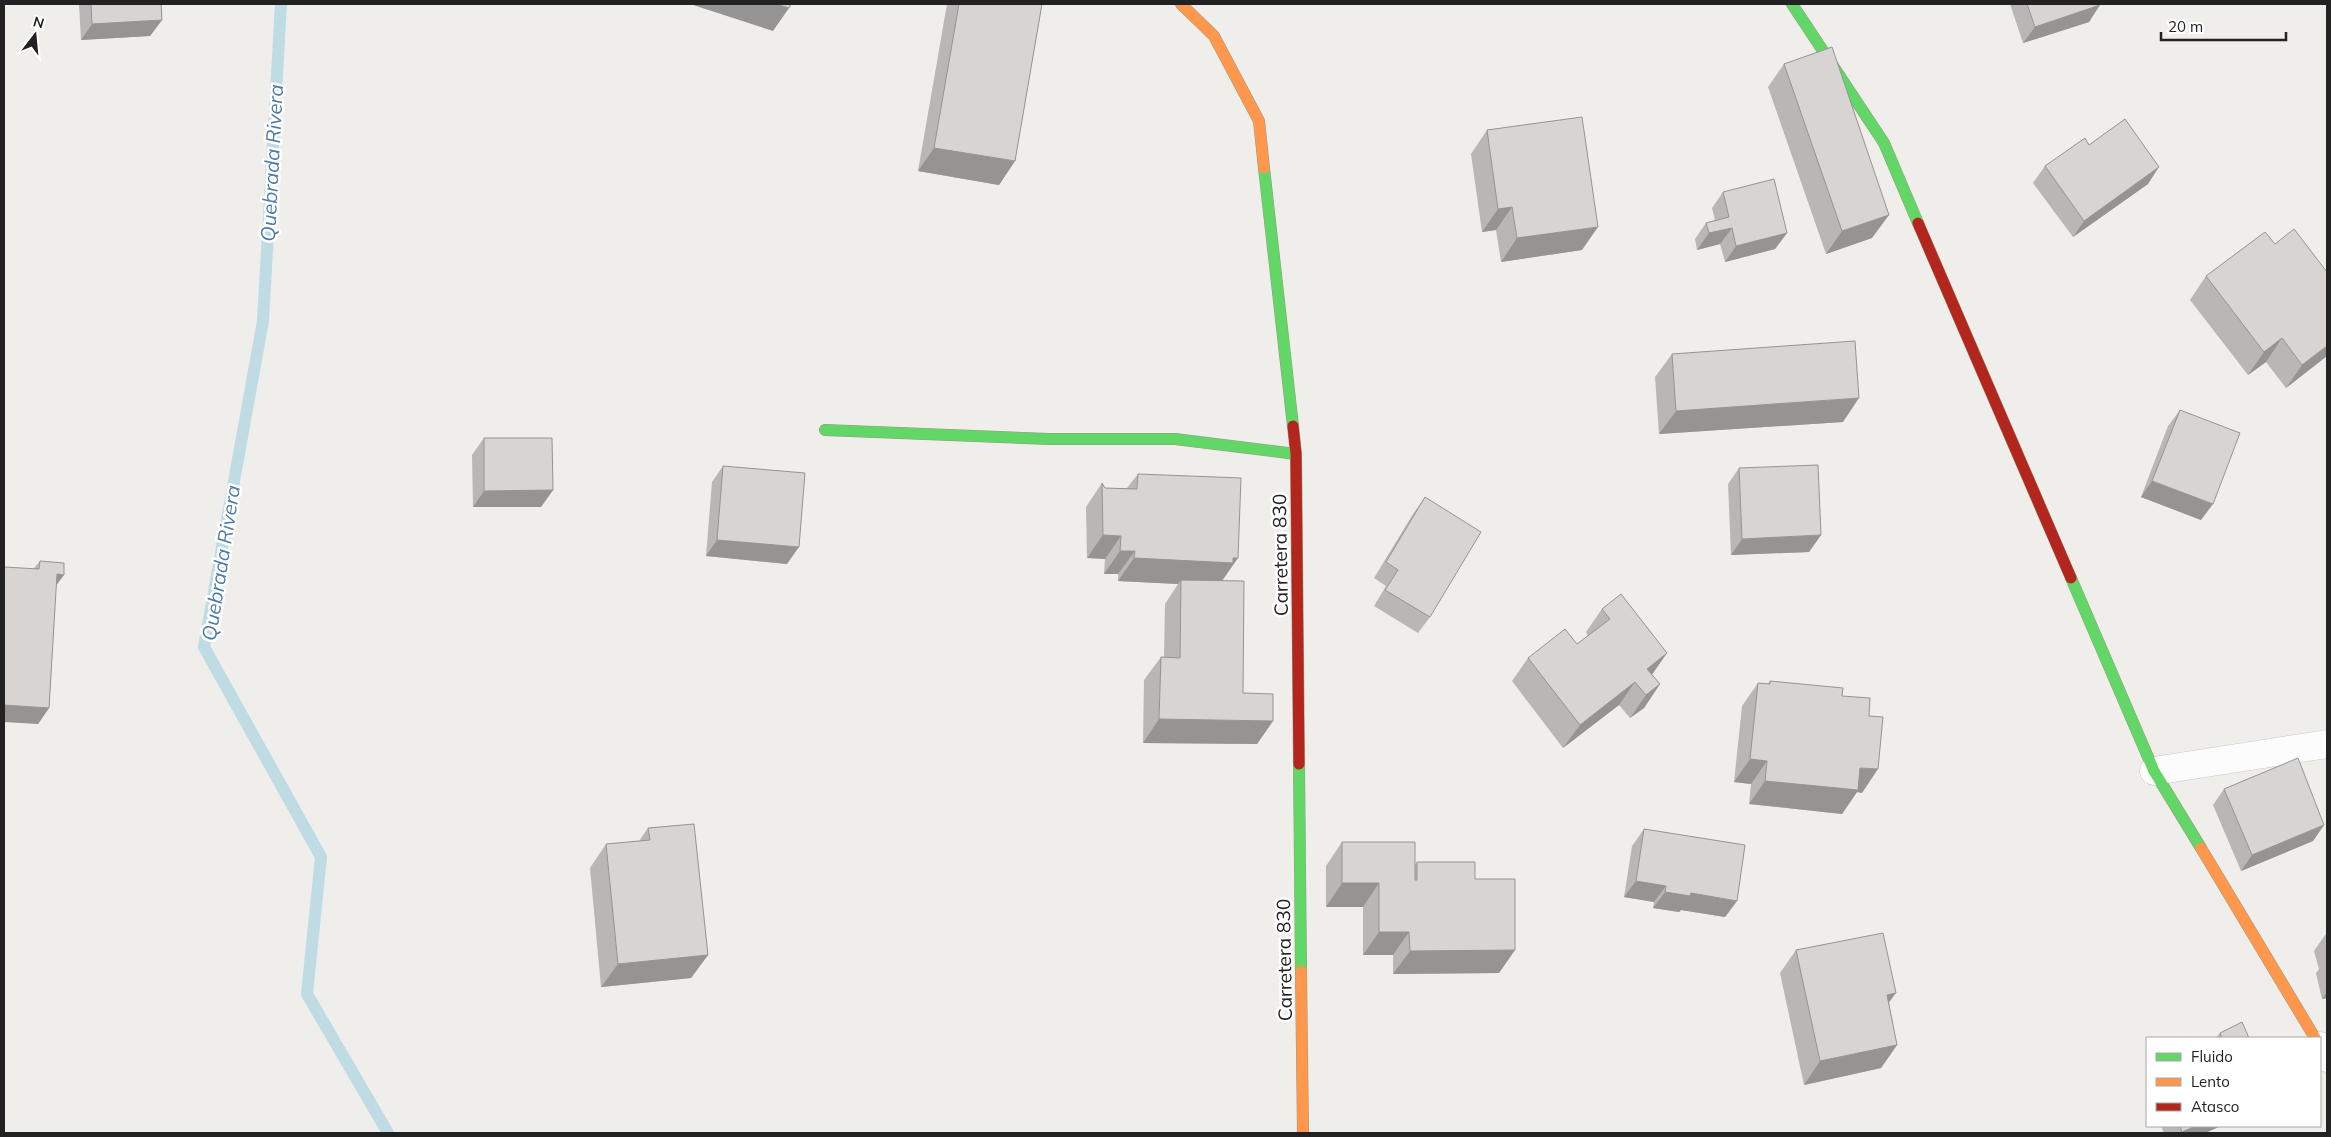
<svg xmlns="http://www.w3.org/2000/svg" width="2331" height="1137" font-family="Mulish,sans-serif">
<rect width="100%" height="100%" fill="#f0eeeb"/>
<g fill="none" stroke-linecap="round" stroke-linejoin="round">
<!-- stream -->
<path stroke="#bfdbe3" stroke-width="12" d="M281,4L263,321L204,647L321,857L307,994L388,1133"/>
<defs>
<path id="street" d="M2154,771L2327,744
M2320,1046L2327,1058"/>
<path id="fast" d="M1792,4L1884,143L1918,223
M1264,168L1293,426
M825,430L1049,439H1175L1296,454
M2071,578L2154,771L2201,848
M1299,764L1301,971"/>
<path id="slow" d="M1181,4L1214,36L1259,121L1264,168
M2201,848L2315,1038
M1301,971L1303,1133"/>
<path id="jam" d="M1918,223L2071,578
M1293,426L1296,454L1299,764"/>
</defs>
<!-- street casing -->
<use href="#street" stroke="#c9c8c7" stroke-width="29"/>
<!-- fast casing -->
<use href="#fast" stroke="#999a82" stroke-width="12"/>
<!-- slow casing -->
<use href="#slow" stroke="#999a82" stroke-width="12"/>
<!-- jam casing -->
<use href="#jam" stroke="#999a82" stroke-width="12"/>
<!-- street -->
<use href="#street" stroke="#fdfcfc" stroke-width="28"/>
<!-- fast -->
<use href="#fast" stroke="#63d668" stroke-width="11"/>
<!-- slow -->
<use href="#slow" stroke="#ff974d" stroke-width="11"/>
<!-- jam -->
<use href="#jam" stroke="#b3261e" stroke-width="11"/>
</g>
<!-- wall -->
<path fill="#b9b6b5" d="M79,4H161L162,20L150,36L81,40Z
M947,4H1042L1015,161L999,185L918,171Z
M2010,4H2100L2089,22L2023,43Z
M1784,64L1872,238L1826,254L1768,87Z
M1487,130L1582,250L1501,262L1496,230L1482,232L1471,154Z
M2089,145L2148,184L2073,237L2033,183L2045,166Z
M1723,192L1787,233L1775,249L1725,262L1720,244L1697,250L1695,239L1706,223L1715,220L1712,208Z
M2275,244L2327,272V356L2286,388L2266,362L2248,375L2190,300L2206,276Z
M1672,354L1843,422L1659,434L1655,377Z
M2180,410L2201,520L2141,497L2168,426Z
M484,438L553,490L541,507H473L472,455Z
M723,466L787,564L706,556L712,482Z
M1739,468L1821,535L1809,552L1731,555L1728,484Z
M1138,474L1222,581L1243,693L1273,721L1257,744L1143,743L1144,680L1161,657H1164L1165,604L1178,584L1118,581V574H1104L1105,559L1087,558L1086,507L1102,483L1105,488H1127Z
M1425,497L1430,617L1418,633L1374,606L1386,586L1374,578L1413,514Z
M40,561L56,585L49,708L38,724L34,568Z
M1602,609L1667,653L1652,675L1660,684L1644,708L1630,718L1619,705L1563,748L1512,681L1528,658L1577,644L1588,636L1586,632Z
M1770,681L1842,696L1862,793L1857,792L1842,814L1749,804L1751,784L1734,782L1742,706L1758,683L1768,684Z
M2224,789L2324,825L2313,841L2241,871L2213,805Z
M648,828L708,955L691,978L601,987L590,868L606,844L639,841Z
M1644,829L1737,901L1725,917L1681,910L1679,912L1653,908L1654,902L1624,897L1632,846Z
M1342,842L1415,864L1417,862L1475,879L1515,950L1499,973L1393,974V955H1363V907H1326V866Z
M2327,934V998L2322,999L2316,973L2319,969L2314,951L2325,935Z
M1796,950L1889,1003L1897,1045L1881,1068L1804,1085L1780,973Z
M2220,1033L2249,1038H2216Z
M2161,1126H2221L2205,1133H2164Z"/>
<!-- shaded-wall -->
<path fill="#969493" d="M690,4H776L789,8L773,31Z
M2100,5L2089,22L2023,43L2035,27Z
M162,20L150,36L81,40L92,24Z
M934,148L1015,161L999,185L918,171Z
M2159,167L2148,184L2073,237L2084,221Z
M1512,207L1496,230L1482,232L1498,209Z
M1889,215L1872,238L1826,254L1842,231Z
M1598,227L1582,250L1501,262L1517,238Z
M1732,228L1720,244L1697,250L1709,233Z
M1787,233L1775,249L1725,262L1736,246Z
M2282,338L2266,362L2248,375L2264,352Z
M2327,346V356L2286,388L2302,365Z
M1859,398L1843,422L1659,434L1676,411Z
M2152,481L2213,504L2201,520L2141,497Z
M553,490L541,507H473L484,491Z
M1103,535L1121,536L1105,559L1087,558Z
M1821,535L1809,552L1731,555L1742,539Z
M717,540L799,547L787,564L706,556Z
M1120,551H1135L1118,574H1104Z
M1134,558H1238L1222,581L1181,580L1178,584L1118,581Z
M57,574L64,575L52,591Z
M1667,653L1650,677L1647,669Z
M1635,682L1619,705L1563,748L1580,725Z
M1660,684L1644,708L1630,718L1646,695Z
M4,705L49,708L38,724L4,722Z
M1159,719L1273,721L1257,744L1143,743Z
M1750,759L1767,761L1751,784L1734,782Z
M1860,768L1878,769L1862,793L1857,792L1842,814L1749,804L1765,781Z
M2324,825L2313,841L2241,871L2252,855Z
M1636,881L1666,886L1654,902L1624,897Z
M1342,883H1379L1363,907H1326Z
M1665,892L1691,893L1737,901L1725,917L1681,910L1679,912L1653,908Z
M1379,932H1409L1393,955H1363Z
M1515,950L1499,973L1393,974L1410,951Z
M708,955L691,978L601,987L618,964Z
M2327,992V998L2322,999Z
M1896,993L1879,1016L1887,995Z
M1897,1045L1881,1068L1804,1085L1820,1061Z
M2196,1126H2221L2205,1133H2181L2182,1132Z"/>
<!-- building -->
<path fill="#d7d4d2" stroke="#969493" d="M91,4H161L162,20L92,24Z
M776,4H791L789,8Z
M959,4H1042L1015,161L934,148Z
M2027,4H2100V5L2035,27Z
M1832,47L1889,215L1842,231L1784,64Z
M1582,117L1598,227L1517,238L1512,207L1498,209L1487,130Z
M2125,119L2159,167L2084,221L2045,166L2085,138L2089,145Z
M1774,179L1787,233L1736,246L1732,228L1709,233L1706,223L1729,217L1723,192Z
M2294,229L2327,272V346L2302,365L2282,338L2264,352L2206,276L2265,232L2275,244Z
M1855,341L1859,398L1676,411L1672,354Z
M2180,410L2240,433L2213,504L2152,481Z
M484,438H552L553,490L484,491Z
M1818,465L1821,535L1742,539L1739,468Z
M723,466L805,473L799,547L717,540Z
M1138,474L1241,478L1238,558H1233V563L1134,558L1135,551H1120L1121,536L1103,535L1102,483L1105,488L1137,489Z
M1425,497L1481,532L1430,617L1385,590L1398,570L1386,562Z
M40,561L64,563V575L57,574L49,708L4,705V567L39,569Z
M1181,580L1244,581L1243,693L1273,694V721L1159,719L1161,657L1180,658Z
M1621,594L1667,653L1647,669L1660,684L1646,695L1635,682L1580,725L1528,658L1565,629L1577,644L1610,619L1602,609Z
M1770,681L1843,688L1842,696L1870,698L1869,716L1883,717L1878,769L1860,768L1858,790L1765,781L1767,761L1750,759L1758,683L1770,684Z
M2298,758L2324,825L2252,855L2224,789Z
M694,824L708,955L618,964L606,844L650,840L648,828Z
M1644,829L1745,845L1737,901L1691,893L1690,896L1665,892L1666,886L1636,881Z
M1342,842H1415V880H1417V862H1475V879H1515V950L1410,951L1409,932H1379V883H1342Z
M1883,933L1896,993L1887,995L1897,1045L1820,1061L1796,950Z
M2242,1022L2249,1038H2222L2220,1033Z
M2180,1126H2196L2182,1132Z"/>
<g text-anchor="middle" stroke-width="5" stroke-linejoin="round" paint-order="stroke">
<!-- street labels -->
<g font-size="19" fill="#222" stroke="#fff">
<text transform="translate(1280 555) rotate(-91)" y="7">Carretera 830</text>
<text transform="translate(1284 960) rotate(-91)" y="7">Carretera 830</text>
</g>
<!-- water labels -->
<g font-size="20" font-style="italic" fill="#4a7aab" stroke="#fff">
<text transform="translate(272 163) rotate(-87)" y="7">Quebrada Rivera</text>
<text transform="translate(221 563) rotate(-81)" y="7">Quebrada Rivera</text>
</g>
</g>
<!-- border -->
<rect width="2331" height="1137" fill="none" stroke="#222222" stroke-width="10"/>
<!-- legend -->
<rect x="2146" y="1037" width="175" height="90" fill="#ffffff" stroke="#a7a7a7"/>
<rect x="2156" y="1053" width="25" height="8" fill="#63d668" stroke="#a7a7a7"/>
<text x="2191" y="1062" font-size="15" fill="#222222">Fluido</text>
<rect x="2156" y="1078" width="25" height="8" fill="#ff974d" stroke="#a7a7a7"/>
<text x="2191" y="1087" font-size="15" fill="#222222">Lento</text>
<rect x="2156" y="1103" width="25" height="8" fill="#b3261e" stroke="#a7a7a7"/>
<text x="2191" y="1112" font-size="15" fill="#222222">Atasco</text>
<!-- north arrow -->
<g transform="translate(35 35) rotate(16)" stroke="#ffffff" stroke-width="4" paint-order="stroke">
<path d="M0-4L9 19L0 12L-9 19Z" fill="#222222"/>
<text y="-8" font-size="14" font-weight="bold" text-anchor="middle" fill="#222222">N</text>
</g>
<!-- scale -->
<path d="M2161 32v8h125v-8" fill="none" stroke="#222222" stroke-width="2.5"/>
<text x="2168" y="32" font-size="15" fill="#222222" stroke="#ffffff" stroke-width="4" paint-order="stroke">20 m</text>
</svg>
